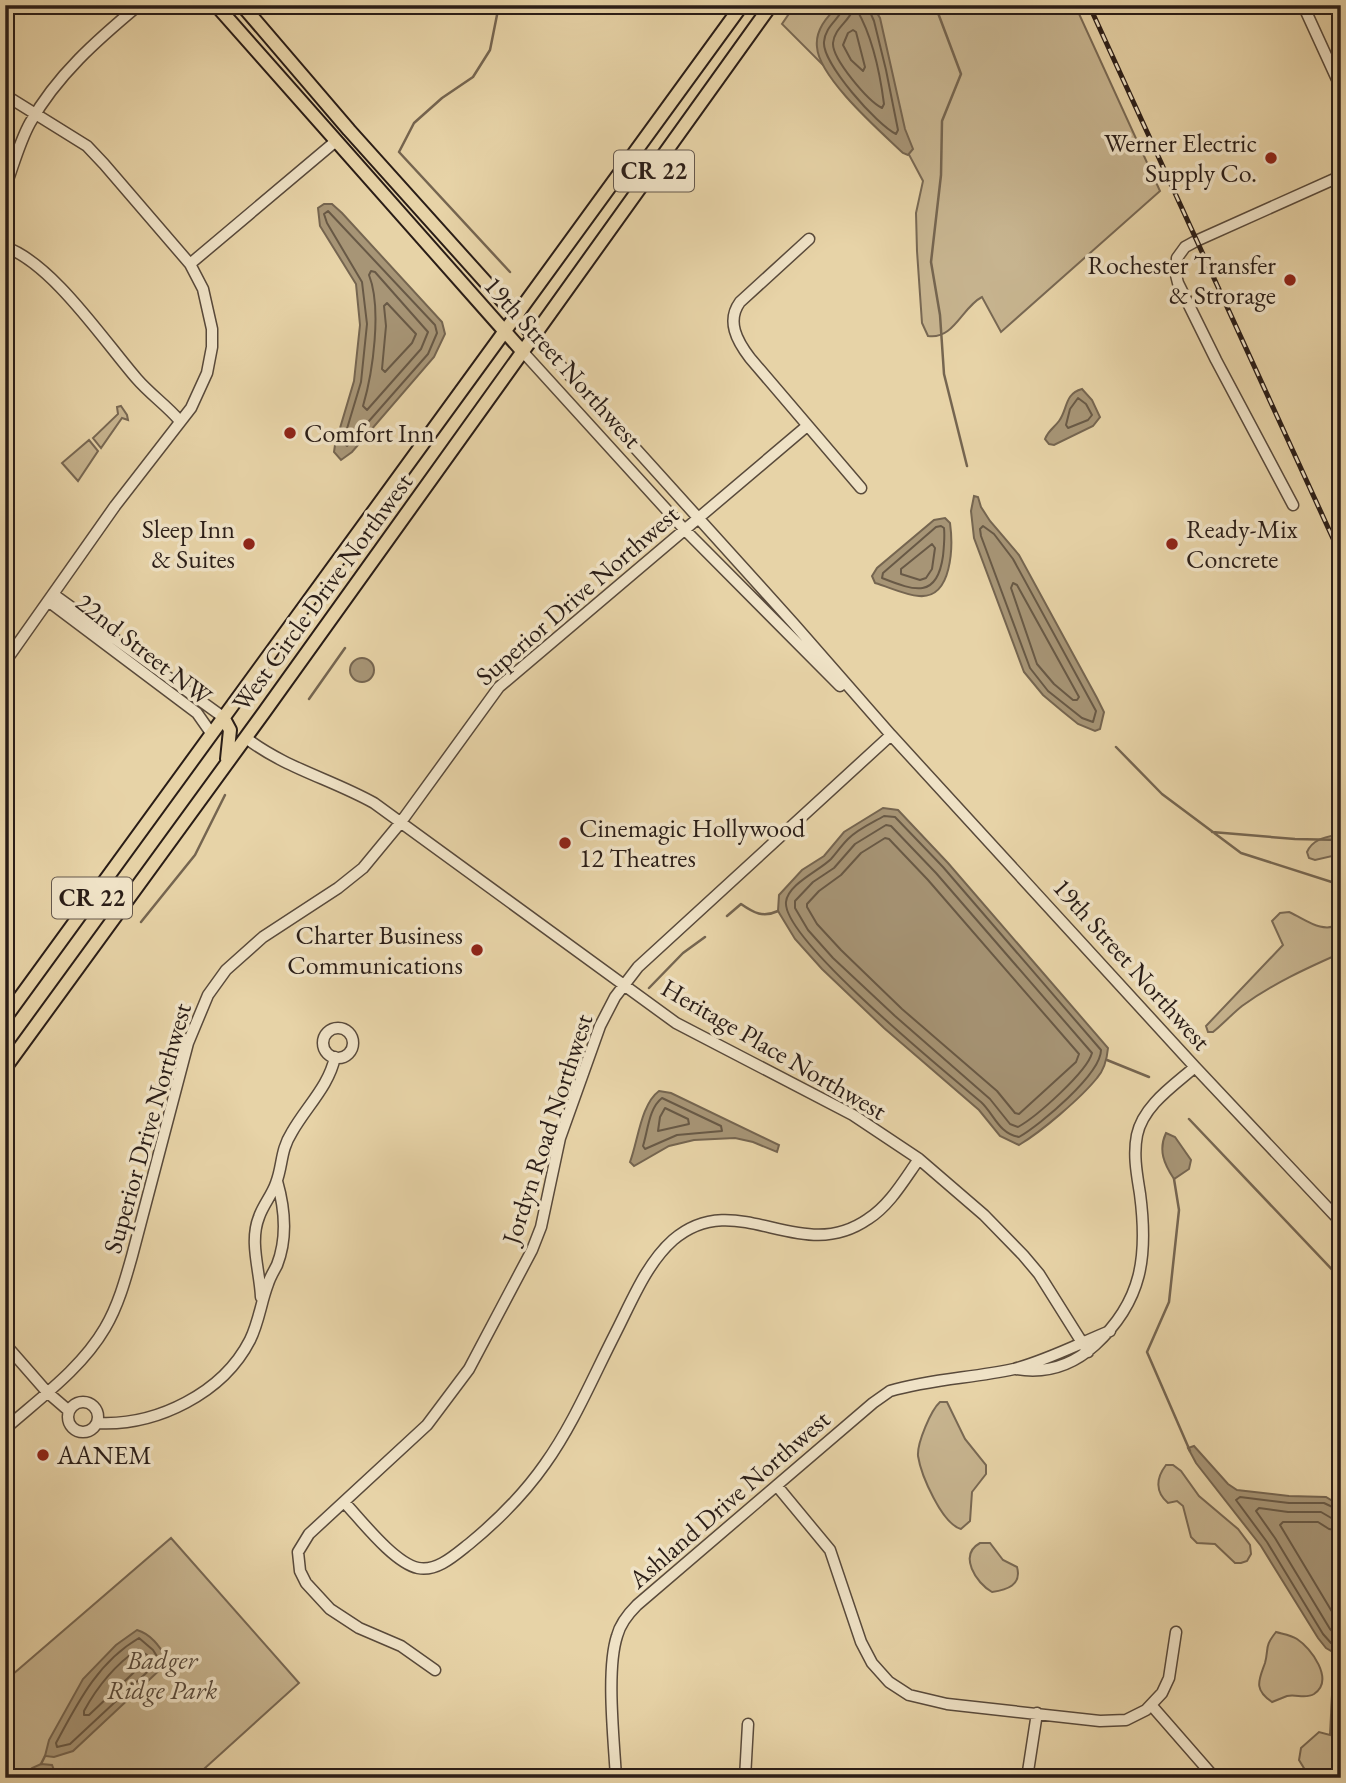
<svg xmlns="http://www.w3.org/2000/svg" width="1346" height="1783" font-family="'EB Garamond',serif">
<rect width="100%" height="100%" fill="#e7d3a7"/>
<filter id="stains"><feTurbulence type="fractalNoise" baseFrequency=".00286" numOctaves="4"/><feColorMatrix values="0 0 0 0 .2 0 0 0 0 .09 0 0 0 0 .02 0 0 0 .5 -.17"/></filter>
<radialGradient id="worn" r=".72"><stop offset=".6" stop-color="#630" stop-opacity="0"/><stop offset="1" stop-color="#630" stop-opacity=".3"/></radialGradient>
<!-- green -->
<path fill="#c7b48f" stroke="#786853" stroke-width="2" d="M795,5H1075L1160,191L1001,332L982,297C962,307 954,340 928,336L922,323L917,251L916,213L923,181L905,147L782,24Z
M121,406L127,415L128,420L122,418L101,448L93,438L118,414L117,407Z
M89,440L98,451L78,481L62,463Z
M1341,834V854L1315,860L1309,858L1307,852C1313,838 1327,837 1341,834Z
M1289,912C1307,920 1321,934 1341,924V953C1307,968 1272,984 1242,1006C1232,1014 1223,1024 1213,1032H1208L1206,1026L1283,945L1272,921L1280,913Z
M940,1402H947L965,1439L986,1465V1474L972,1492L970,1521L961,1529C942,1524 921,1475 918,1456C917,1443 931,1410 940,1402Z
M1166,1465H1173L1181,1471L1199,1496L1238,1529L1250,1545L1251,1554L1247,1561L1241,1563H1235L1215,1544L1197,1543L1191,1537L1183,1506L1177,1501L1168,1503C1155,1492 1156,1478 1166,1465Z
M1341,1513V1778H1310L1299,1760L1301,1748L1319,1732L1330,1735Z
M171,1538L299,1683L194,1778H5V1681Z
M980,1543H990L1003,1560L1017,1567C1022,1585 1007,1590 992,1592C976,1583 958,1555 980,1543Z
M1276,1632C1283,1634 1291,1635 1297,1639C1311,1648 1335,1680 1314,1694C1306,1699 1296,1694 1287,1696C1282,1698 1277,1700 1272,1702C1253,1689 1259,1680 1265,1663C1269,1648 1264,1647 1276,1632Z"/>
<!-- water -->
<path fill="#a79576" stroke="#756550" stroke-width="2" d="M840,5H872L880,18L905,129L913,149L908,155L903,153C880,131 819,78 817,47C815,30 828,15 840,5Z
M324,204H332L342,213L442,322L445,334L434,357L352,452L341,460L334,452L335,445L354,381L360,325L356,284L320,226L318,208Z
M1082,389L1092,400L1100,417L1093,426L1054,445L1049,444L1045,439C1049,429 1054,428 1059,421C1068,409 1064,394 1082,389Z
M974,496L978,497L981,507L990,521L1019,555L1097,698L1104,712L1100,729L1095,731L1078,724L1062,711L1043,695L1024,672L974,538L971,511Z
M945,518L950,523C953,545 953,599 919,596C905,595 889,587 875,583L872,576L877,568L934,520Z
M350 670a12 12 0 1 1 24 0a12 12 0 1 1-24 0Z
M883,808L898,810L948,863L1108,1048C1107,1059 1105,1069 1097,1078C1081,1098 1041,1132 1019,1145L1000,1136L979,1110L884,1028L822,969L795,939L778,911L779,895L802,870L824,856L844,832Z
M659,1091L671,1093L779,1145L777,1152L753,1142L735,1138L694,1140L669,1146L634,1166L630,1162C638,1141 641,1104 659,1091Z
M1166,1133L1175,1137L1191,1160L1189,1169L1174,1179C1164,1164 1158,1150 1166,1133Z
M1194,1446L1228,1484L1237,1490L1289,1496L1326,1497L1339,1505L1341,1509L1338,1649L1333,1652L1326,1648L1318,1638L1261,1546L1196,1463L1188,1448Z
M137,1630C151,1634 159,1646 167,1658L164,1666L73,1751L54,1757L45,1756L49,1740L83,1679L116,1645Z
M41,1764L52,1765L54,1770L52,1778H21L32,1768Z"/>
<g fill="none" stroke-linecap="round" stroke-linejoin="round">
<!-- shore -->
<path stroke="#685946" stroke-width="2" d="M844,5C842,18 825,25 824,42C822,63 877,125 896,134L898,130L886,70L874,21L867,5
M857,10C872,36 880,73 884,104L882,108C868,101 832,59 833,43C834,29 848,22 853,10Z
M853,30L856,32L865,67L863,71L851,60L843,45L848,33Z
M328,211L435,325L437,333L428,354L347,446L343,442L361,382L367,324L362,282L327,223L324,214Z
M371,271L375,272L428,332L421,349L367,410L363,406C373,372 382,308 369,275Z
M387,303L416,334L412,343L385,372L382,369L386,326L384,306Z
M1078,398L1086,404L1092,415L1088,420L1068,428L1066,425L1070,409Z
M941,526L944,528C945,537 944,546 943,556C937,599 915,591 882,578L883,573L936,527Z
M983,526L994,534L1013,559L1096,711L1093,722L1082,718L1048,691L1030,668L981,536L980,529Z
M932,544L935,548L932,569L926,578L920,580L901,574V569Z
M1013,583L1017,585L1079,697L1077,700H1073L1054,684L1037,664L1011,588Z
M884,816L895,817L943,867L1101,1050C1101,1074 1040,1125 1019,1137C999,1134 994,1114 981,1102C948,1074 782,939 786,902C788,884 819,871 831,859C837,852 842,845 848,839C858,829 872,823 884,816Z
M886,825L891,826L936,873L1092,1053C1087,1072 1036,1117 1018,1127L1010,1124L990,1099L895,1016L833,958L808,930L795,908V901L813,882L834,868L855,844Z
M885,838L889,839L928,880L1079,1054L1076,1062L1019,1114L1015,1113L997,1091L902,1009L841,950L817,924L807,907V904L819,891L841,875L861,853Z
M662,1098L721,1126L722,1131L677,1135L645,1149L643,1146C648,1130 649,1108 662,1098Z
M665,1108L688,1119L689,1124L658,1131L660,1117Z
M1341,1511L1324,1503H1289L1240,1497L1236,1500L1267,1542L1323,1634L1331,1643L1341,1641
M1341,1520L1333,1519L1321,1512H1288L1259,1508L1256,1511L1275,1538L1330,1629L1334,1633H1341
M1341,1531L1329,1529L1318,1522H1283L1280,1525L1337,1620L1341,1622
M139,1638L153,1650L158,1658V1662L70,1744L57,1747L56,1743C78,1702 98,1662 139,1638Z
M138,1649L147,1655V1660L89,1715H84V1711C97,1687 115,1665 138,1649Z"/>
<!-- stream -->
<path stroke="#756550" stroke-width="2.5" d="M499,5L490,50L473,77L442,98L414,123L399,152L510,272
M935,5L961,74L942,121L941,175L931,262L940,315L944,374L967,466
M309,699L345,648
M1116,747L1162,794L1241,853L1341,885
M1212,832L1295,839L1341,840
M727,916L741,904C754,913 763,918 778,911
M141,922L195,855L225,795
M649,988L683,953L705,937
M1107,1060L1149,1077
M1189,1119L1341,1279
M1174,1179L1179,1210L1169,1302L1147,1352L1190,1451
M1333,1652L1332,1711L1341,1726
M41,1764L45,1756"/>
<defs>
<path id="minor" d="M1303,5L1341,88
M5,95L87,146L104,164L190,264L203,289L212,329V347L207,373L191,408L115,506L5,662
M5,188C13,167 19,143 30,123C57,75 97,40 139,5
M809,239L740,302C726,321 737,341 750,358L861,488
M5,247C52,263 104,341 137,379C150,394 166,405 179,420
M190,264L336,141
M534,336L794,624L891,735L1195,1067L1341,1222
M523,352L684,529L840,686
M1293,505L1216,360L1178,283L1176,275L1177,258L1185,247L1196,241L1341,176
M53,594L223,717
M48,601L197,713L211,733
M246,738C285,768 331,779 374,803L676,1023L853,1115L919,1159L984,1215L1023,1255L1039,1274L1088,1352
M323 1043a15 15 0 1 1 30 0a15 15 0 1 1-30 0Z
M261,1297C260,1271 249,1242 259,1217C263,1205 272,1195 276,1183C283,1165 280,1151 292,1132C306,1107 329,1086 335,1057
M5,1344L47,1392L69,1411
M1016,1369C1046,1374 1073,1365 1095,1345C1143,1301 1148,1255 1140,1194C1137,1175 1133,1155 1137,1135C1143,1106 1173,1086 1195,1067
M68 1417a15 15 0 1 1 30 0a15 15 0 1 1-30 0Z
M98,1423C157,1426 223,1393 250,1340C259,1322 261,1302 268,1284C270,1277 274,1271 277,1265C288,1237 285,1209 277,1181
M5,1429C40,1398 81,1369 105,1328C118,1306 125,1281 132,1256L188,1043L208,995L226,970L263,937L338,888L363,868L401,822L499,687L807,426
M777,1486L830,1550L861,1642L872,1663L889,1682L909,1695L947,1704L1100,1721L1126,1720L1146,1710L1162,1693L1169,1678L1176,1632
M344,1502C361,1520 394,1563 418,1568C437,1572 455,1555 469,1544C497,1521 524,1494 545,1464C573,1425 593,1377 615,1334C631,1303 646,1264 673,1240C737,1185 799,1267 868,1219C890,1205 904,1180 919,1159
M435,1670L401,1646L359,1628L330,1609L306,1583L300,1571L298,1552L309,1534L427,1425L469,1369L532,1250L541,1227L560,1138L600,1026L615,997L638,967L891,735
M1152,1706L1214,1777
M616,1778C614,1740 606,1670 617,1636C620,1624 628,1614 637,1605L873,1403L890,1391C930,1379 973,1378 1014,1369C1048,1360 1078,1344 1110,1331
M745,1778L748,1724
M1027,1778L1037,1713"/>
<path id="major" d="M216,5L523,352
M242,5L349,130L534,336
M223,717L230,730L227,759
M5,1018L742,5
M5,1068L265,711L771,5"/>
<path id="highway" d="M1337,5L1341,13"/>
</defs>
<!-- minor casing -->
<use href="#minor" stroke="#594a3b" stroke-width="13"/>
<!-- major casing -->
<use href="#major" stroke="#2a1d17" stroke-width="16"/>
<!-- highway casing -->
<use href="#highway" stroke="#2a1d17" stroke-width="18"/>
<!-- minor -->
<use href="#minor" stroke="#efe2c6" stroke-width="10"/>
<!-- major -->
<use href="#major" stroke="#e7d3a7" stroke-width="12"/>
<!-- highway -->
<use href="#highway" stroke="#e7d3a7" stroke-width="14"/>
<defs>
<path id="rail" d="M1089,5L1341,556"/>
</defs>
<!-- rail casing -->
<use href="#rail" stroke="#2a1d17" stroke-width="5"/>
<!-- rail -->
<use href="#rail" stroke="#efe2c6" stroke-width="2.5" stroke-dasharray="8" stroke-linecap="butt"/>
</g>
<!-- markers -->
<g fill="#8f2418" stroke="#efe2c6" stroke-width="2.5">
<circle cx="1271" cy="158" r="7"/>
<circle cx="1290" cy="280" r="7"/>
<circle cx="290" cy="433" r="7"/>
<circle cx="249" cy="544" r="7"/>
<circle cx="1172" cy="544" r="7"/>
<circle cx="565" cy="843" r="7"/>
<circle cx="477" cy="950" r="7"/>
<circle cx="43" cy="1455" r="7"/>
</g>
<g text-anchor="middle" stroke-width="7" stroke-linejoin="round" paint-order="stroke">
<!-- shield labels -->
<g fill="#efe2c6" stroke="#65584c" stroke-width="2">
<rect x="614" y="150.5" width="80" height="41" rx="5"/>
<rect x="52" y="877.5" width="80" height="41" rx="5"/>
</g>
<g font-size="24" font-weight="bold" fill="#2a1d17">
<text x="654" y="179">CR 22</text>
<text x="92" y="906">CR 22</text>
</g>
<!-- poi labels -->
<g font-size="26" fill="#2a1d17" stroke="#efe2c6" text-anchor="end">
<text x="1257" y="152">Werner Electric<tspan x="1257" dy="30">Supply Co.</tspan></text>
<text x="1276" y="274">Rochester Transfer<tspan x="1276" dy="30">&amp; Strorage</tspan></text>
<text x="304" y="442" text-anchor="start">Comfort Inn</text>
<text x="235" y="538">Sleep Inn<tspan x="235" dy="30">&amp; Suites</tspan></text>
<text x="1186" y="538" text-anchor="start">Ready-Mix<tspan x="1186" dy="30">Concrete</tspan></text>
<text x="579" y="837" text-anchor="start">Cinemagic Hollywood<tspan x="579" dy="30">12 Theatres</tspan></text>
<text x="463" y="944">Charter Business<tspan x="463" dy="30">Communications</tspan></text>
<text x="57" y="1464" text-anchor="start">AANEM</text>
</g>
<!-- street labels -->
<g font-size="26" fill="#2a1d17" stroke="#efe2c6">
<text transform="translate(563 362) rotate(48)" y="9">19th Street Northwest</text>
<text transform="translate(322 592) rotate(-54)" y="9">West Circle Drive Northwest</text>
<text transform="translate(577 595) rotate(-41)" y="9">Superior Drive Northwest</text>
<text transform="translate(144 649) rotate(38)" y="9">22nd Street NW</text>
<text transform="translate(1132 964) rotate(48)" y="9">19th Street Northwest</text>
<text transform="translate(774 1049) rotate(30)" y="9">Heritage Place Northwest</text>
<text transform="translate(147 1128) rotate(-74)" y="9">Superior Drive Northwest</text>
<text transform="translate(547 1129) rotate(-72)" y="9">Jordyn Road Northwest</text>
<text transform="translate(729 1499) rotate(-41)" y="9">Ashland Drive Northwest</text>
</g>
<!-- park labels -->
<g font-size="26" font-style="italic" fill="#594a3b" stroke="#efe2c6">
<text x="162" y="1669">Badger<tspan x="162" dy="30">Ridge Park</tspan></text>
</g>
</g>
<!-- margin -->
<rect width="1346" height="1783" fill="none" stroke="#e7d3a7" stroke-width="28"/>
<rect x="7" y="7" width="1332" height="1769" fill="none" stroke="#2a1d17" stroke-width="3.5"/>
<rect x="14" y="14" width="1318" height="1755" fill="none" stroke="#2a1d17" stroke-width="2"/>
<rect width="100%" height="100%" filter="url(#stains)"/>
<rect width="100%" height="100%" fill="url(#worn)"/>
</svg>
